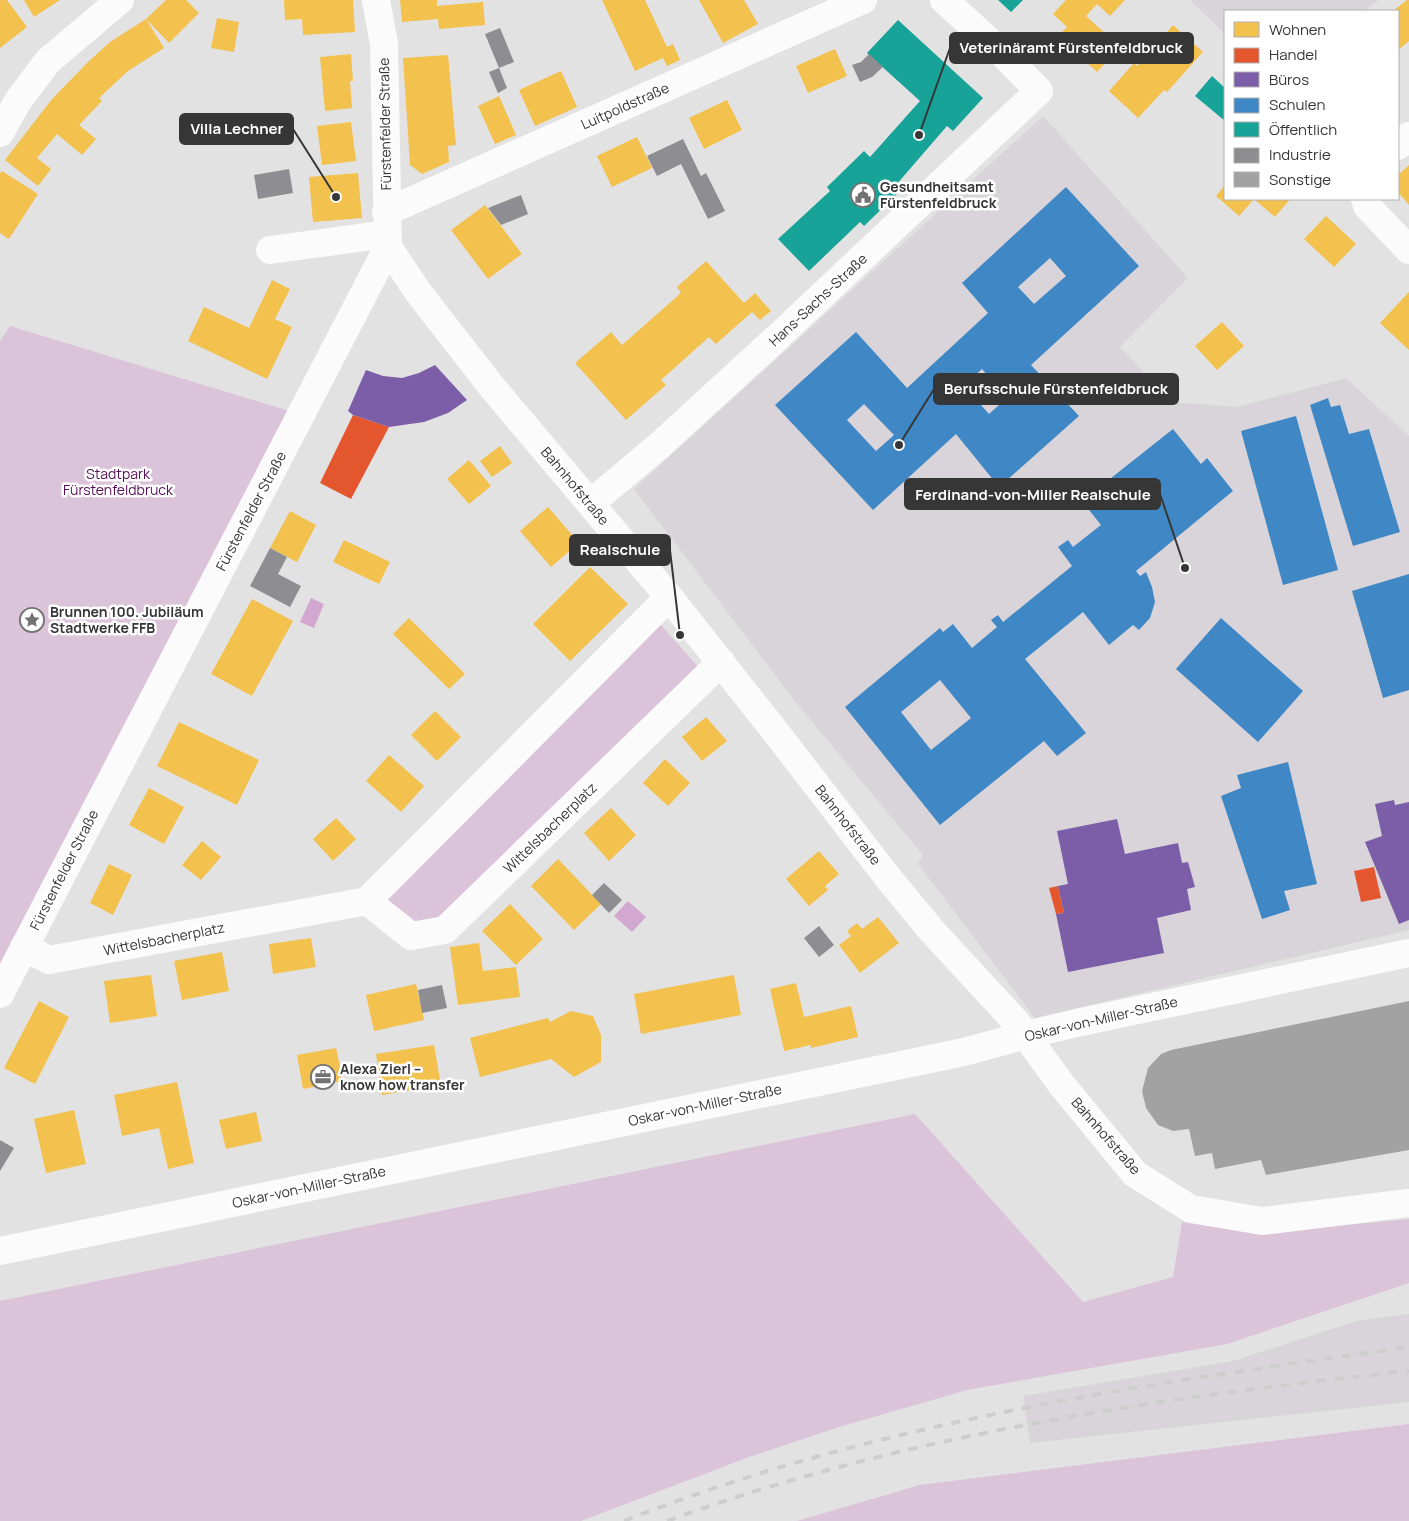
<svg xmlns="http://www.w3.org/2000/svg" width="1409" height="1521" font-family="Manrope,sans-serif">
<rect width="100%" height="100%" fill="#e3e2e3"/>
<!-- built -->
<path fill="#d9d4d9" d="M1190,0H1379L1364,11H1225V34Z
M1043,116L1188,278L1120,347L1172,402L1237,407L1346,378L1409,436V930L1035,1018L918,864L923,855L794,700L634,489Z
M1409,1314V1402L1030,1443L1023,1396L1233,1361L1356,1321Z"/>
<!-- green -->
<path fill="#dbc3da" d="M10,326L289,411L0,966V341Z
M660,624L701,670L440,921L415,924L387,900Z
M915,1114L1083,1302L1173,1277L1182,1222L1263,1233L1409,1219V1283L1227,1344L967,1390L839,1427L749,1457L581,1521H0V1301Z
M1409,1424V1521H797L920,1485Z"/>
<!-- water -->
<path fill="#d3a8d0" d="M311,598L324,604L314,628L300,622Z
M628,901L646,917L632,932L614,916Z"/>
<!-- homes -->
<path fill="#f2c14e" d="M0,0H7L27,27L0,48Z
M24,0H60L34,17Z
M166,0H186L199,13L169,43L146,19Z
M284,0H353L355,32L303,35L302,19L285,20Z
M400,0H437V6L483,2L485,25L439,29L438,19L402,22Z
M602,0H645L667,47L673,44L680,60L667,66L663,58L635,71Z
M699,0H744L758,24L723,43Z
M1066,0H1125L1110,16L1097,4L1086,16L1120,47L1097,72L1058,36L1067,27L1053,14Z
M1407,0H1409V41L1398,50V11H1393Z
M217,18L239,22L234,52L211,48Z
M146,19L164,48L128,71L99,98L102,101L79,125L96,139L82,155L57,134L37,158L51,169L38,186L5,160L52,99L89,61L110,42Z
M1173,25L1203,52L1167,92L1164,90L1138,118L1109,91L1134,63L1137,66Z
M835,49L847,76L808,93L796,66Z
M351,54L353,81H350L352,108L325,111L320,57Z
M448,55L456,145L448,146L449,162L422,174L410,165L403,58Z
M561,71L577,107L535,126L519,90Z
M499,96L516,135L495,144L478,106Z
M727,100L742,130L704,149L689,118Z
M351,122L356,161L322,165L317,126Z
M637,137L652,168L612,187L597,156Z
M1409,165V205L1398,192V175Z
M2,171L38,194L9,239L0,233V173Z
M358,173L362,218L313,222L309,177Z
M1225,185V199H1290L1275,217L1254,199L1239,216L1216,196Z
M485,205L522,254L488,279L451,230Z
M1326,216L1356,244L1334,267L1304,239Z
M706,261L744,303L755,293L771,311L760,320L752,312L716,344L709,337L661,380L666,385L626,420L575,363L611,332L622,345L681,293L677,287Z
M272,280L290,289L275,319L292,327L267,379L188,341L204,307L249,328Z
M1409,292V350L1380,323Z
M1222,322L1244,346L1217,370L1195,346Z
M500,446L512,463L492,477L480,461Z
M469,460L491,486L469,504L447,479Z
M548,507L579,543L551,567L520,531Z
M290,511L316,525L297,562L270,548Z
M344,540L390,562L379,584L333,562Z
M590,567L628,604L570,661L533,624Z
M252,599L293,621L252,696L211,674Z
M409,618L465,674L449,689L393,634Z
M435,711L461,737L437,761L411,735Z
M706,717L727,741L702,761L682,737Z
M179,722L259,760L237,805L157,766Z
M389,755L424,786L401,812L366,781Z
M665,759L690,783L668,806L643,783Z
M149,788L184,807L164,844L129,825Z
M611,808L636,835L609,861L584,833Z
M336,818L356,839L333,861L313,839Z
M202,841L221,857L201,880L182,865Z
M819,851L839,874L825,886L828,890L809,906L786,879Z
M558,859L601,904L574,930L531,886Z
M109,864L132,875L113,915L90,903Z
M510,904L543,939L516,965L482,931Z
M878,917L899,943L860,973L839,945L851,936L847,931L857,923L862,929Z
M311,938L316,967L273,974L269,944Z
M479,943L483,971L516,967L520,997L458,1005L450,947Z
M222,952L229,991L182,1000L174,961Z
M151,975L157,1016L110,1023L104,981Z
M734,975L741,1015L641,1034L634,994Z
M796,983L804,1017L851,1006L858,1037L811,1048V1045L784,1051L770,989Z
M416,984L424,1020L374,1031L366,995Z
M39,1001L69,1017L35,1084L4,1068Z
M571,1011L593,1016L601,1035V1062L574,1077L551,1059L480,1077L470,1038L548,1018L550,1022Z
M434,1045L441,1085L382,1095L376,1054Z
M336,1048L343,1081L303,1089L297,1055Z
M177,1082L194,1163L168,1169L159,1128L122,1136L114,1095Z
M74,1110L86,1164L46,1173L34,1119Z
M256,1112L262,1141L226,1149L219,1120Z"/>
<!-- shops -->
<path fill="#e4572e" d="M353,415L389,427L351,499L320,483Z
M1374,867L1381,898L1361,902L1354,871Z
M1058,886L1064,913L1056,914L1049,888Z"/>
<!-- offices -->
<path fill="#7b5ea7" d="M435,365L467,400L448,413L424,422L389,427L353,415L348,411L366,370L383,376L402,378L419,373Z
M1394,800L1395,805L1409,802V920L1399,924L1365,842L1382,836L1375,804Z
M1117,819L1125,854L1178,843L1182,863L1188,862L1195,887L1187,889L1191,910L1157,918L1164,953L1068,972L1056,914L1064,913L1058,886L1068,884L1057,831Z"/>
<!-- schools -->
<path fill="#3f88c5" fill-rule="evenodd" d="M1066,187L1139,266L1031,365L1079,416L999,487L956,434L873,510L775,405L856,332L907,388L988,313L962,283ZM1050,258L1066,276L1034,304L1018,287ZM982,369L1007,398L989,414L964,386ZM864,404L894,435L876,451L847,420Z
M1328,398L1331,407L1340,405L1349,434L1369,429L1400,532L1353,546L1310,405Z
M1296,416L1338,570L1283,585L1241,431Z
M1173,429L1201,464L1207,458L1233,491L1136,571L1140,576L1146,572L1152,587L1155,602L1150,618L1139,630L1133,625L1109,645L1083,612L1025,659L1086,733L1057,756L1044,741L940,825L845,707L940,628L943,632L953,624L972,648L997,627L991,620L998,615L1003,622L1072,566L1058,547L1068,540L1073,547L1101,525L1082,501ZM940,680L971,718L931,750L901,712Z
M1409,574V690L1383,698L1352,591Z
M1221,618L1303,691L1258,742L1176,669Z
M1288,762L1317,884L1284,891L1290,910L1262,919L1221,796L1241,788L1237,775Z"/>
<!-- public -->
<path fill="#17a398" d="M998,0H1023L1011,12Z
M898,20L983,98L953,131L947,126L896,185L901,190L893,198L864,226L860,222L809,271L778,239L830,191L827,187L864,151L870,157L920,101L867,53Z
M1212,76L1225,88V121L1195,96Z"/>
<!-- industry -->
<path fill="#8d8d92" d="M500,28L514,62L499,68L485,34Z
M869,54L883,67L872,77L860,82L852,65L861,62Z
M499,68L507,88L498,93L489,72Z
M683,139L701,176L706,173L725,211L708,219L681,164L657,176L647,156Z
M289,169L293,193L258,199L254,175Z
M521,195L528,214L501,225L488,208Z
M270,548L287,557L278,574L301,586L290,607L250,586Z
M604,883L622,900L609,913L592,895Z
M819,926L834,945L819,957L804,938Z
M442,985L447,1008L422,1013L418,990Z
M0,1140L14,1148L0,1171Z"/>
<!-- building -->
<path fill="#a2a2a2" d="M1409,1001V1150L1266,1175L1261,1160L1215,1169L1212,1153L1195,1156L1189,1129L1173,1131L1158,1125L1146,1108L1142,1091L1148,1068L1161,1054L1171,1050Z"/>
<g fill="none" stroke-linecap="round" stroke-linejoin="round">
<!-- minor -->
<path stroke="#fbfbfb" stroke-width="28" d="M0,133L18,101L48,61L120,0
M1398,146L1409,136
M1365,199L1367,206L1409,250
M386,212L863,0
M388,247L418,292L492,387L669,597L778,735L889,879L932,931L1017,1023L1061,1084L1135,1174L1191,1209L1262,1221L1409,1203
M270,250L387,234
M591,503L661,444L781,334L1039,91L1002,53L944,0
M367,901L411,936L445,930L713,670L722,663
M24,947L49,960L367,901L669,597
M0,994L388,247L384,44L376,0"/>
<!-- major -->
<path stroke="#fbfbfb" stroke-width="28" d="M0,1251L964,1052L1026,1035L1081,1022L1409,953"/>
<!-- rail -->
<path stroke="#cecdce" stroke-width="4" stroke-dasharray="9 9" stroke-linecap="butt" d="M624,1521C875,1422 1143,1384 1409,1347
M667,1521C906,1434 1157,1398 1409,1371"/>
</g>
<!-- icons -->
<defs>
<symbol id="civic-ring" viewBox="-11 -11 22 22"><circle r="9.5" fill="#fff" stroke="#737273" stroke-width="1.5"/><path d="M-.6-6.5H3V-4.5H.6V-3L4-1V1h2V6H-6V1h2V-1L-.6-3ZM-1.2 2.5V6h2.4V2.5Z" fill="#737273"/></symbol>
<symbol id="sight-ring" viewBox="-11 -11 22 22"><circle r="9.5" fill="#fff" stroke="#737273" stroke-width="1.5"/><path d="M0-6L1.8-2.2L6-1.7L2.9 1.2L3.7 5.4L0 3.3L-3.7 5.4L-2.9 1.2L-6-1.7L-1.8-2.2Z" fill="#737273"/></symbol>
<symbol id="office-ring" viewBox="-11 -11 22 22"><circle r="9.5" fill="#fff" stroke="#737273" stroke-width="1.5"/><path d="M-6-3h4V-5.5h4V-3h4V5H-6ZM-1-4.5V-3h2v-1.5ZM-6 0V1H6V0Z" fill="#737273"/></symbol>
</defs>
<g fill-rule="evenodd">
<use href="#civic-ring" x="849" y="181" width="28" height="28"/>
<use href="#sight-ring" x="18" y="606" width="28" height="28"/>
<use href="#office-ring" x="309" y="1063" width="28" height="28"/>
</g>
<g text-anchor="middle" stroke-width="5" stroke-linejoin="round" paint-order="stroke">
<!-- street labels -->
<g font-size="14" fill="#373637" stroke="#fff">
<text transform="translate(625 106) rotate(-24)" y="5">Luitpoldstraße</text>
<text transform="translate(385 124) rotate(-91)" y="5">Fürstenfelder Straße</text>
<text transform="translate(818 300) rotate(-43)" y="5">Hans-Sachs-Straße</text>
<text transform="translate(575 486) rotate(50)" y="5">Bahnhofstraße</text>
<text transform="translate(251 511) rotate(-62)" y="5">Fürstenfelder Straße</text>
<text transform="translate(848 825) rotate(52)" y="5">Bahnhofstraße</text>
<text transform="translate(550 828) rotate(-44)" y="5">Wittelsbacherplatz</text>
<text transform="translate(64 870) rotate(-63)" y="5">Fürstenfelder Straße</text>
<text transform="translate(164 939) rotate(-11)" y="5">Wittelsbacherplatz</text>
<text transform="translate(1101 1019) rotate(-13)" y="5">Oskar-von-Miller-Straße</text>
<text transform="translate(705 1105) rotate(-12)" y="5">Oskar-von-Miller-Straße</text>
<text transform="translate(1106 1136) rotate(49)" y="5">Bahnhofstraße</text>
<text transform="translate(309 1187) rotate(-12)" y="5">Oskar-von-Miller-Straße</text>
</g>
<!-- poi labels -->
<g font-size="14" font-weight="bold" fill="#373637" stroke="#fff" text-anchor="start">
<text x="880" y="192">Gesundheitsamt<tspan x="880" dy="16">Fürstenfeldbruck</tspan></text>
<text x="50" y="617">Brunnen 100. Jubiläum<tspan x="50" dy="16">Stadtwerke FFB</tspan></text>
<text x="340" y="1074">Alexa Zierl –<tspan x="340" dy="16">know how transfer</tspan></text>
</g>
<!-- park labels -->
<g font-size="14" fill="#580f58" stroke="#fff">
<text x="118" y="479">Stadtpark<tspan x="118" dy="16">Fürstenfeldbruck</tspan></text>
</g>
</g>
<!-- callouts -->
<path fill="none" stroke="#373637" stroke-width="2" d="M919 135L950 48M336 197L293 129M899 445L934 389M1185 568L1160 494M680 635L670 550"/>
<g fill="#373637" stroke="#fff" stroke-width="2">
<circle cx="919" cy="135" r="5"/>
<circle cx="336" cy="197" r="5"/>
<circle cx="899" cy="445" r="5"/>
<circle cx="1185" cy="568" r="5"/>
<circle cx="680" cy="635" r="5"/>
</g>
<g fill="#373637" stroke="#373637" stroke-width="2">
<rect x="950" y="33" width="243" height="30" rx="5"/>
<rect x="180" y="114" width="113" height="30" rx="5"/>
<rect x="934" y="374" width="244" height="30" rx="5"/>
<rect x="905" y="479" width="255" height="30" rx="5"/>
<rect x="570" y="535" width="100" height="30" rx="5"/>
</g>
<g font-size="15" text-anchor="middle" font-weight="bold" fill="#fff">
<text x="1071" y="53">Veterinäramt Fürstenfeldbruck</text>
<text x="237" y="134">Villa Lechner</text>
<text x="1056" y="394">Berufsschule Fürstenfeldbruck</text>
<text x="1033" y="500">Ferdinand-von-Miller Realschule</text>
<text x="620" y="555">Realschule</text>
</g>
<!-- legend -->
<rect x="1224" y="10" width="175" height="190" fill="#ffffff" stroke="#afafaf"/>
<rect x="1234" y="22" width="25" height="15" fill="#f2c14e" stroke="#afafaf"/>
<text x="1269" y="35" font-size="15" fill="#373637">Wohnen</text>
<rect x="1234" y="48" width="25" height="15" fill="#e4572e" stroke="#afafaf"/>
<text x="1269" y="60" font-size="15" fill="#373637">Handel</text>
<rect x="1234" y="72" width="25" height="15" fill="#7b5ea7" stroke="#afafaf"/>
<text x="1269" y="85" font-size="15" fill="#373637">Büros</text>
<rect x="1234" y="98" width="25" height="15" fill="#3f88c5" stroke="#afafaf"/>
<text x="1269" y="110" font-size="15" fill="#373637">Schulen</text>
<rect x="1234" y="122" width="25" height="15" fill="#17a398" stroke="#afafaf"/>
<text x="1269" y="135" font-size="15" fill="#373637">Öffentlich</text>
<rect x="1234" y="148" width="25" height="15" fill="#8d8d92" stroke="#afafaf"/>
<text x="1269" y="160" font-size="15" fill="#373637">Industrie</text>
<rect x="1234" y="172" width="25" height="15" fill="#a2a2a2" stroke="#afafaf"/>
<text x="1269" y="185" font-size="15" fill="#373637">Sonstige</text>
</svg>
